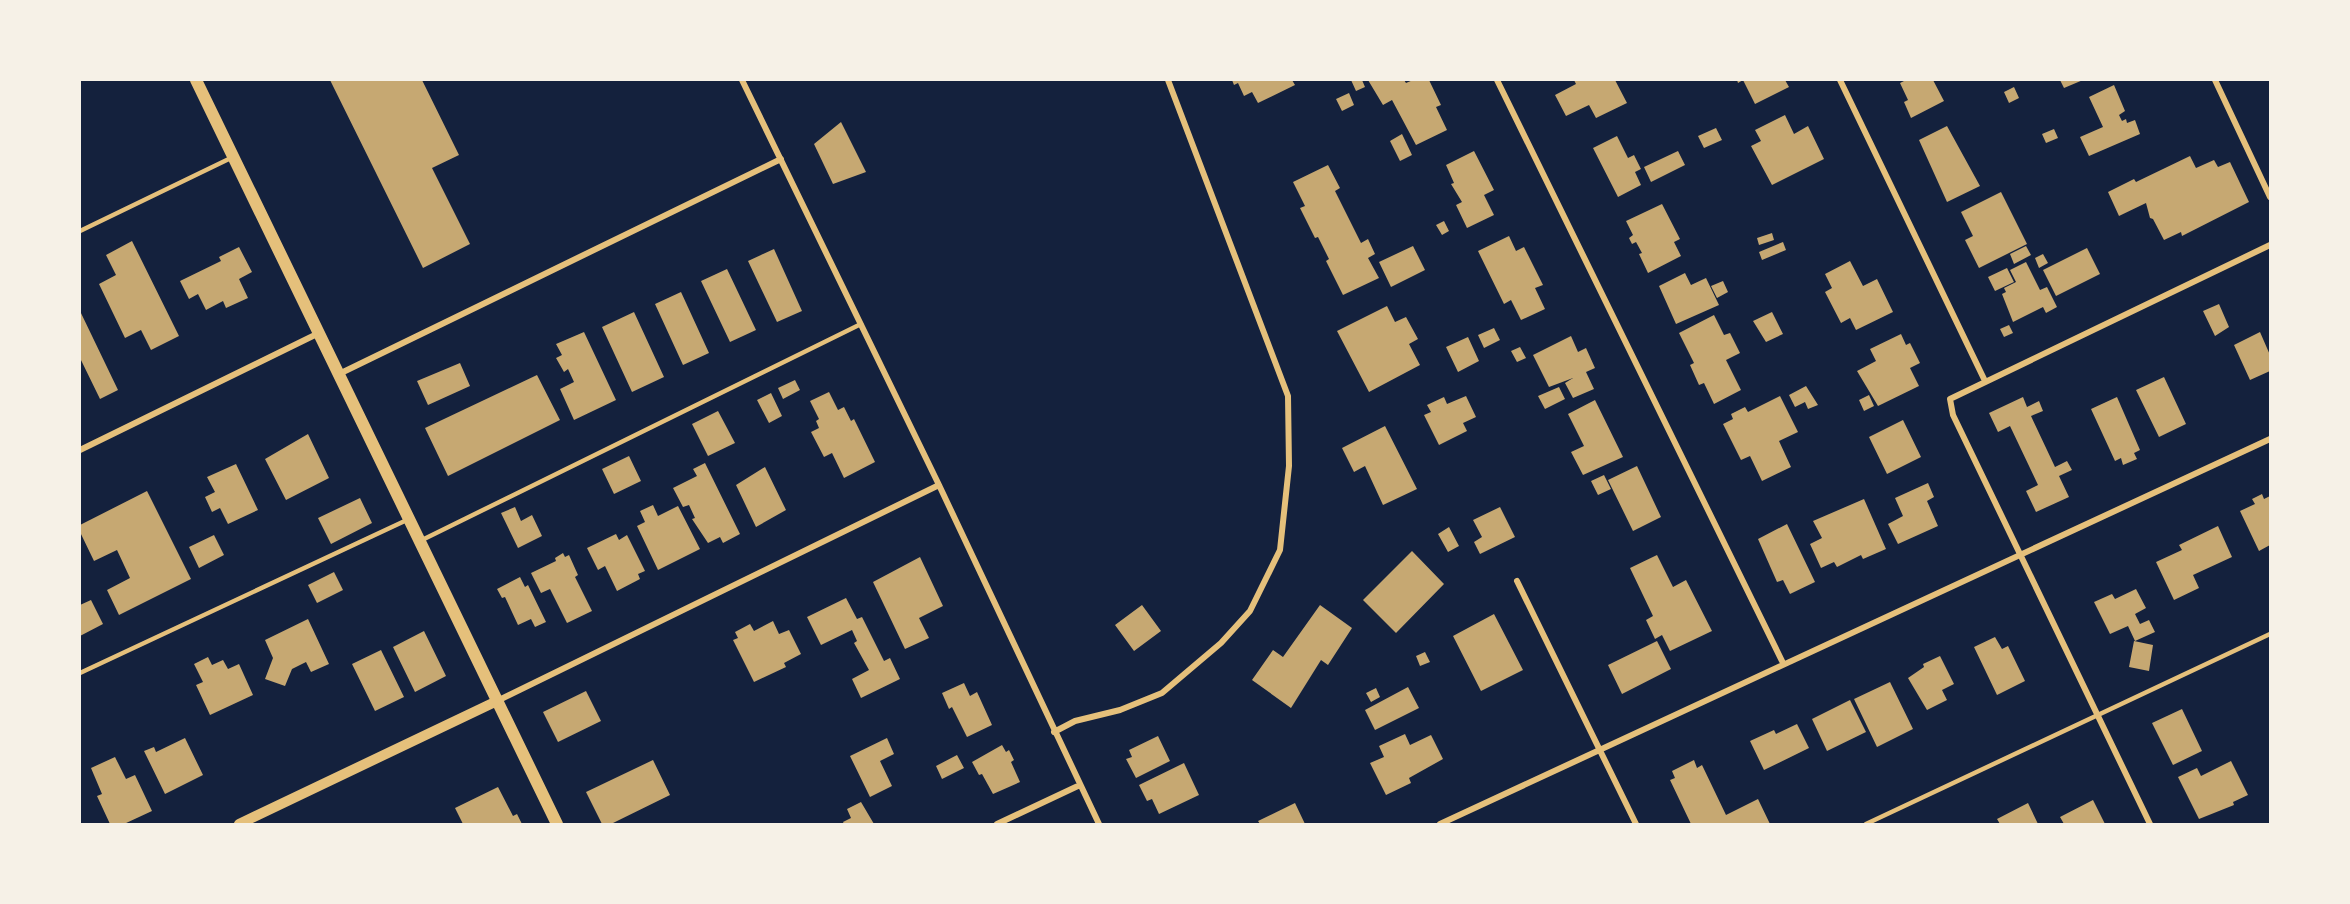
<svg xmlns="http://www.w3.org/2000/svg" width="2350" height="904" font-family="Arial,sans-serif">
<rect width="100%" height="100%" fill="#14213d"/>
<!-- building -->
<path fill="#c6a872" d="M330,80H422L459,155L432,168L470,244L423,268Z
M1232,80H1292L1295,85L1258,103L1252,92L1244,96L1238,83L1234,85Z
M1351,80H1362L1365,87L1356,91Z
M1368,80H1404L1406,83L1413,80H1429L1441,105L1436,107L1447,130L1416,145L1392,100L1383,105Z
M1574,80H1615L1627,103L1596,118L1589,105L1566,116L1555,95L1576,84Z
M1737,80H1785L1789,87L1755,104L1743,80L1738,83Z
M1906,80H1933L1944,101L1911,118L1904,102L1908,100L1900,83Z
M2060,80H2083L2064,88Z
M2114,85L2125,111L2119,115L2122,121L2126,119L2127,123L2135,120L2140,134L2089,156L2080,137L2103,127L2089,97Z
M2014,87L2019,98L2009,103L2004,92Z
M1349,93L1354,105L1342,111L1336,99Z
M1785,115L1794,134L1808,126L1824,159L1772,185L1751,146L1761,141L1755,130Z
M841,122L866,172L833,184L814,144Z
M1947,126L1980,186L1947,202L1919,140Z
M1716,128L1722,140L1704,148L1698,136Z
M2054,129L2058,138L2046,143L2042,134Z
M1402,134L1412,155L1400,161L1390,141Z
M1617,136L1628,158L1634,155L1641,169L1635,172L1641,185L1618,197L1593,148Z
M1474,151L1494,190L1484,195L1494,215L1467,228L1456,205L1462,202L1451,184L1454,183L1446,165Z
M1678,151L1685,165L1651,182L1644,167Z
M2190,156L2196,168L2214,160L2218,167L2230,162L2249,202L2182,236L2181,232L2164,240L2153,219L2150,218L2146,203L2119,216L2108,192L2134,179L2136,182Z
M1328,165L1340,188L1335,191L1361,243L1368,239L1375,254L1368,258L1379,278L1343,295L1326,261L1329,259L1318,237L1315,238L1300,208L1305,206L1293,182Z
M2001,192L2027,244L1979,268L1965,240L1973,236L1961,212Z
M1662,204L1680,239L1674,242L1681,256L1648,273L1639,254L1642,253L1636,242L1632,244L1629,238L1633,235L1626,221Z
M1444,221L1449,231L1442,235L1436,225Z
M1772,233L1774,240L1759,245L1757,238Z
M1509,236L1516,251L1524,247L1543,285L1535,288L1545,309L1521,320L1511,300L1504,304L1478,251Z
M132,241L179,336L151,350L141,330L125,338L99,284L116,275L106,255Z
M1783,242L1786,250L1762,260L1759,252Z
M1413,246L1425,270L1391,287L1379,262Z
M2026,246L2031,255L2014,264L2010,254Z
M239,247L252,272L239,279L248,298L226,308L223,301L206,310L198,294L189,299L180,281L221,261L219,257Z
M2087,248L2100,274L2056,296L2043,270Z
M774,249L802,311L777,322L748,261Z
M2043,254L2048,263L2039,268L2035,258Z
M1850,261L1863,286L1877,279L1893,312L1856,330L1850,318L1841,323L1825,292L1832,288L1825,274Z
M2026,262L2040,290L2047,287L2057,307L2046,313L2043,307L2013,322L2002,294L2006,292L2004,288L2016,282L2010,270Z
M2007,268L2014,282L1995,291L1988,277Z
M727,269L756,330L730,342L701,281Z
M1685,273L1691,285L1706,278L1719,305L1676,324L1659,286Z
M1723,281L1728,292L1717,298L1711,286Z
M681,292L709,353L683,365L655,304Z
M2219,304L2229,327L2215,336L2203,311Z
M1387,306L1395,322L1406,317L1418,339L1409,344L1420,365L1369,392L1337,331Z
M80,311L118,390L100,399L80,358Z
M634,312L664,377L632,392L602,327Z
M1772,312L1783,334L1766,342L1753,321Z
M1714,315L1724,335L1730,333L1740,353L1726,360L1741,390L1714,404L1704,383L1699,385L1690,365L1694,363L1679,333Z
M2009,325L2013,333L2004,337L2000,329Z
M1494,328L1500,340L1484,348L1478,335Z
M584,332L616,400L574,420L560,389L574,382L568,369L564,372L556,358L562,355L556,344Z
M2260,332L2270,355V371L2250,380L2234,345Z
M1901,334L1906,345L1910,343L1920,363L1910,368L1919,386L1878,406L1857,371L1876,361L1870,349Z
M1571,336L1578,352L1586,348L1595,368L1586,372L1594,389L1573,398L1565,383L1573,378L1549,387L1533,355Z
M1468,337L1479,361L1458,372L1446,347Z
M1520,347L1526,358L1517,362L1511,351Z
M460,363L470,386L428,405L417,381Z
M537,375L560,420L448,476L425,428Z
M2164,377L2186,424L2159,437L2136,390Z
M795,380L800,390L783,399L778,388Z
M1806,386L1818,405L1808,409L1805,402L1795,407L1789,395Z
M1559,387L1565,399L1545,409L1538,396Z
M829,392L838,410L844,407L851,421L854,419L875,462L844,478L832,453L824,457L811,432L819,428L816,421L819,419L810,401Z
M771,393L782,416L769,423L757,400Z
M1869,395L1874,406L1864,411L1859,400Z
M1466,396L1476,417L1463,423L1467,431L1439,445L1424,415L1431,412L1427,405L1444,397L1447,404Z
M1780,396L1798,432L1779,441L1791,467L1762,481L1750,456L1741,460L1723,424L1733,419L1731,414L1745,407L1748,412Z
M2023,397L2027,407L2039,401L2043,411L2031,416L2055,467L2067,461L2072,470L2059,476L2069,497L2036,512L2026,491L2038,485L2010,426L1998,432L1989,413Z
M2117,397L2140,450L2134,453L2137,459L2123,465L2121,458L2115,461L2091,409Z
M1595,400L1623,457L1583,475L1571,452L1584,446L1568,414Z
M718,411L735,443L708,456L692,424Z
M1903,420L1921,457L1887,474L1869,437Z
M1385,426L1417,489L1383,505L1365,466L1354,472L1342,448Z
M308,434L329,478L286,500L265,459Z
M629,456L641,481L614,494L602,469Z
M705,463L740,534L723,543L720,537L708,543L692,519L695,518L689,505L683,507L673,488L697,476L693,469Z
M236,464L258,510L228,524L220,508L212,512L205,497L215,492L207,477Z
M1637,466L1661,517L1633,531L1608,480Z
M765,467L786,510L756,527L736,485Z
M1604,475L1611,489L1598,495L1591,481Z
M1928,483L1934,497L1927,501L1938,526L1898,544L1888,524L1903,516L1895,498Z
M147,491L191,579L119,615L107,590L130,578L117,550L94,561L80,532V525Z
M2262,494L2264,499L2270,496V545L2259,551L2240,511L2255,504L2252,499Z
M360,498L372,523L331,544L318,518Z
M1864,499L1886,549L1863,559L1861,555L1837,567L1834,562L1821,568L1810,544L1822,538L1813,521Z
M653,505L658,516L678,506L700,549L658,570L637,526L645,522L640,511Z
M515,507L521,521L532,515L542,536L518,548L501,513Z
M1500,507L1515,537L1480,554L1474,542L1482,537L1473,520Z
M1787,524L1815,582L1790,594L1783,580L1777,582L1758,539Z
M2218,526L2232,557L2193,575L2199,588L2174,600L2156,562L2182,550L2179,545Z
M1449,527L1459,546L1448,552L1438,534Z
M616,534L619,540L627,535L645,571L638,574L640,579L617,591L605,566L598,570L587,548Z
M214,535L224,555L199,568L189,547Z
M1412,551L1444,584L1396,633L1363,600Z
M563,553L565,557L569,555L578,575L575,577L592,611L567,623L550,589L541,593L531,573L556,561L555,558Z
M1657,555L1673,587L1686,580L1712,631L1670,651L1662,635L1655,639L1646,620L1653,616L1630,568Z
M920,557L943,606L919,618L929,638L905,649L873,582Z
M334,572L343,590L317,603L308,585Z
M520,577L525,587L528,585L546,622L535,627L531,619L518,625L505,597L502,598L497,589Z
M2136,589L2146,608L2135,614L2140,624L2149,620L2155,632L2135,641L2128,626L2110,634L2094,602L2112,594L2115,599Z
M846,598L857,619L862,617L884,661L890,658L900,679L861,698L852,679L869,670L854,643L857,641L852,630L821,645L807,617Z
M91,600L103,624L80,636V605Z
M1142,605L1161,631L1134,651L1115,625Z
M1320,605L1352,628L1328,665L1321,660L1291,708L1252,680L1273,650L1283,657Z
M1494,614L1523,670L1481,691L1453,636Z
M308,619L329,664L311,672L306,662L292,669L285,686L265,679L273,658L265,640Z
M773,621L779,634L789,630L801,654L784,663L786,667L754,682L733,640L738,638L735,632L750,624L754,631Z
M424,631L446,676L415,692L393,647Z
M1995,637L2002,649L2008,646L2025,681L1997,695L1974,647Z
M1657,641L1671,669L1622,694L1608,665Z
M2134,641L2153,645L2149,671L2129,667Z
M381,650L404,697L375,711L352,664Z
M1425,652L1430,662L1420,666L1416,656Z
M1940,656L1954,684L1942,690L1947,700L1927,710L1908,678L1924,667L1923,664Z
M208,657L212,665L223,660L228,669L239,664L253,695L210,715L196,685L203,682L194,664Z
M1890,682L1913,729L1877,747L1854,699Z
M964,683L970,696L977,692L992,725L967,737L952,707L949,709L942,693Z
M1408,687L1419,708L1375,730L1365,710Z
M1376,688L1380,697L1371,702L1366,693Z
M586,691L601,721L558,742L543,712Z
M1850,700L1866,732L1827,751L1812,719Z
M2182,709L2202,751L2173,765L2152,723Z
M1797,724L1809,748L1764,770L1750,741L1774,730L1776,734Z
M1405,734L1410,745L1431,735L1443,759L1409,778L1411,783L1386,795L1370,763L1384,757L1379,746Z
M1158,736L1170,761L1136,778L1126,759L1132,757L1129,750Z
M185,738L203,775L165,794L144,751L154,747L156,752Z
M887,738L894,754L880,761L892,786L870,797L850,756Z
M1002,745L1006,752L1009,750L1014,760L1011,762L1020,782L993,794L982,774L979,775L972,762Z
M957,755L964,768L942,779L936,766Z
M115,757L126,779L135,775L152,811L124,824H110L97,796L102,794L91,768Z
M653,760L670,795L611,824H602L586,792Z
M1694,760L1697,768L1702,765L1726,815L1758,799L1770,824H1691L1670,780L1675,778L1672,771Z
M2231,761L2248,795L2233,802L2234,805L2199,819L2178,777L2197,768L2201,776Z
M1184,763L1199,795L1159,814L1152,799L1147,801L1139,785Z
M498,787L513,816L517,814L522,824H463L455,808Z
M2093,800L2105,824H2064L2060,817Z
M861,802L874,824H844L843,822L851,818L847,809Z
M1295,803L1305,824H1260L1258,821Z
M2028,803L2038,824H2000L1997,819Z"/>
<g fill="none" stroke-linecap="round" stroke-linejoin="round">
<!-- service -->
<path stroke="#e5c07b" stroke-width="4.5" d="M80,231L233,157
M422,540L861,324
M80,673L409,519
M1866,824L2270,634"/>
<!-- minor -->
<path stroke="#e5c07b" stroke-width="6" d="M742,80L939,485L1099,824
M1497,80L1783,663
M1840,80L1985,381
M2215,80L2270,197
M339,374L781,159
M80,450L319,333
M1517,581L1636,824
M497,701L939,485
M1054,732L1075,721L1120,710L1162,693L1221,643L1250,611L1280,550L1289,466L1288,396L1168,80
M997,824L1080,785
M1440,824L2270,439
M2150,824L1953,415L1950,399L2270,245"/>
<!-- tertiary -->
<path stroke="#e5c07b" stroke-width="10" d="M239,824L497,701"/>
<!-- secondary -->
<path stroke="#e5c07b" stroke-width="12" d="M196,80L557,824"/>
</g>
<!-- border -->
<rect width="2350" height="904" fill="none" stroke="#f6f1e7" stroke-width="162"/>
</svg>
